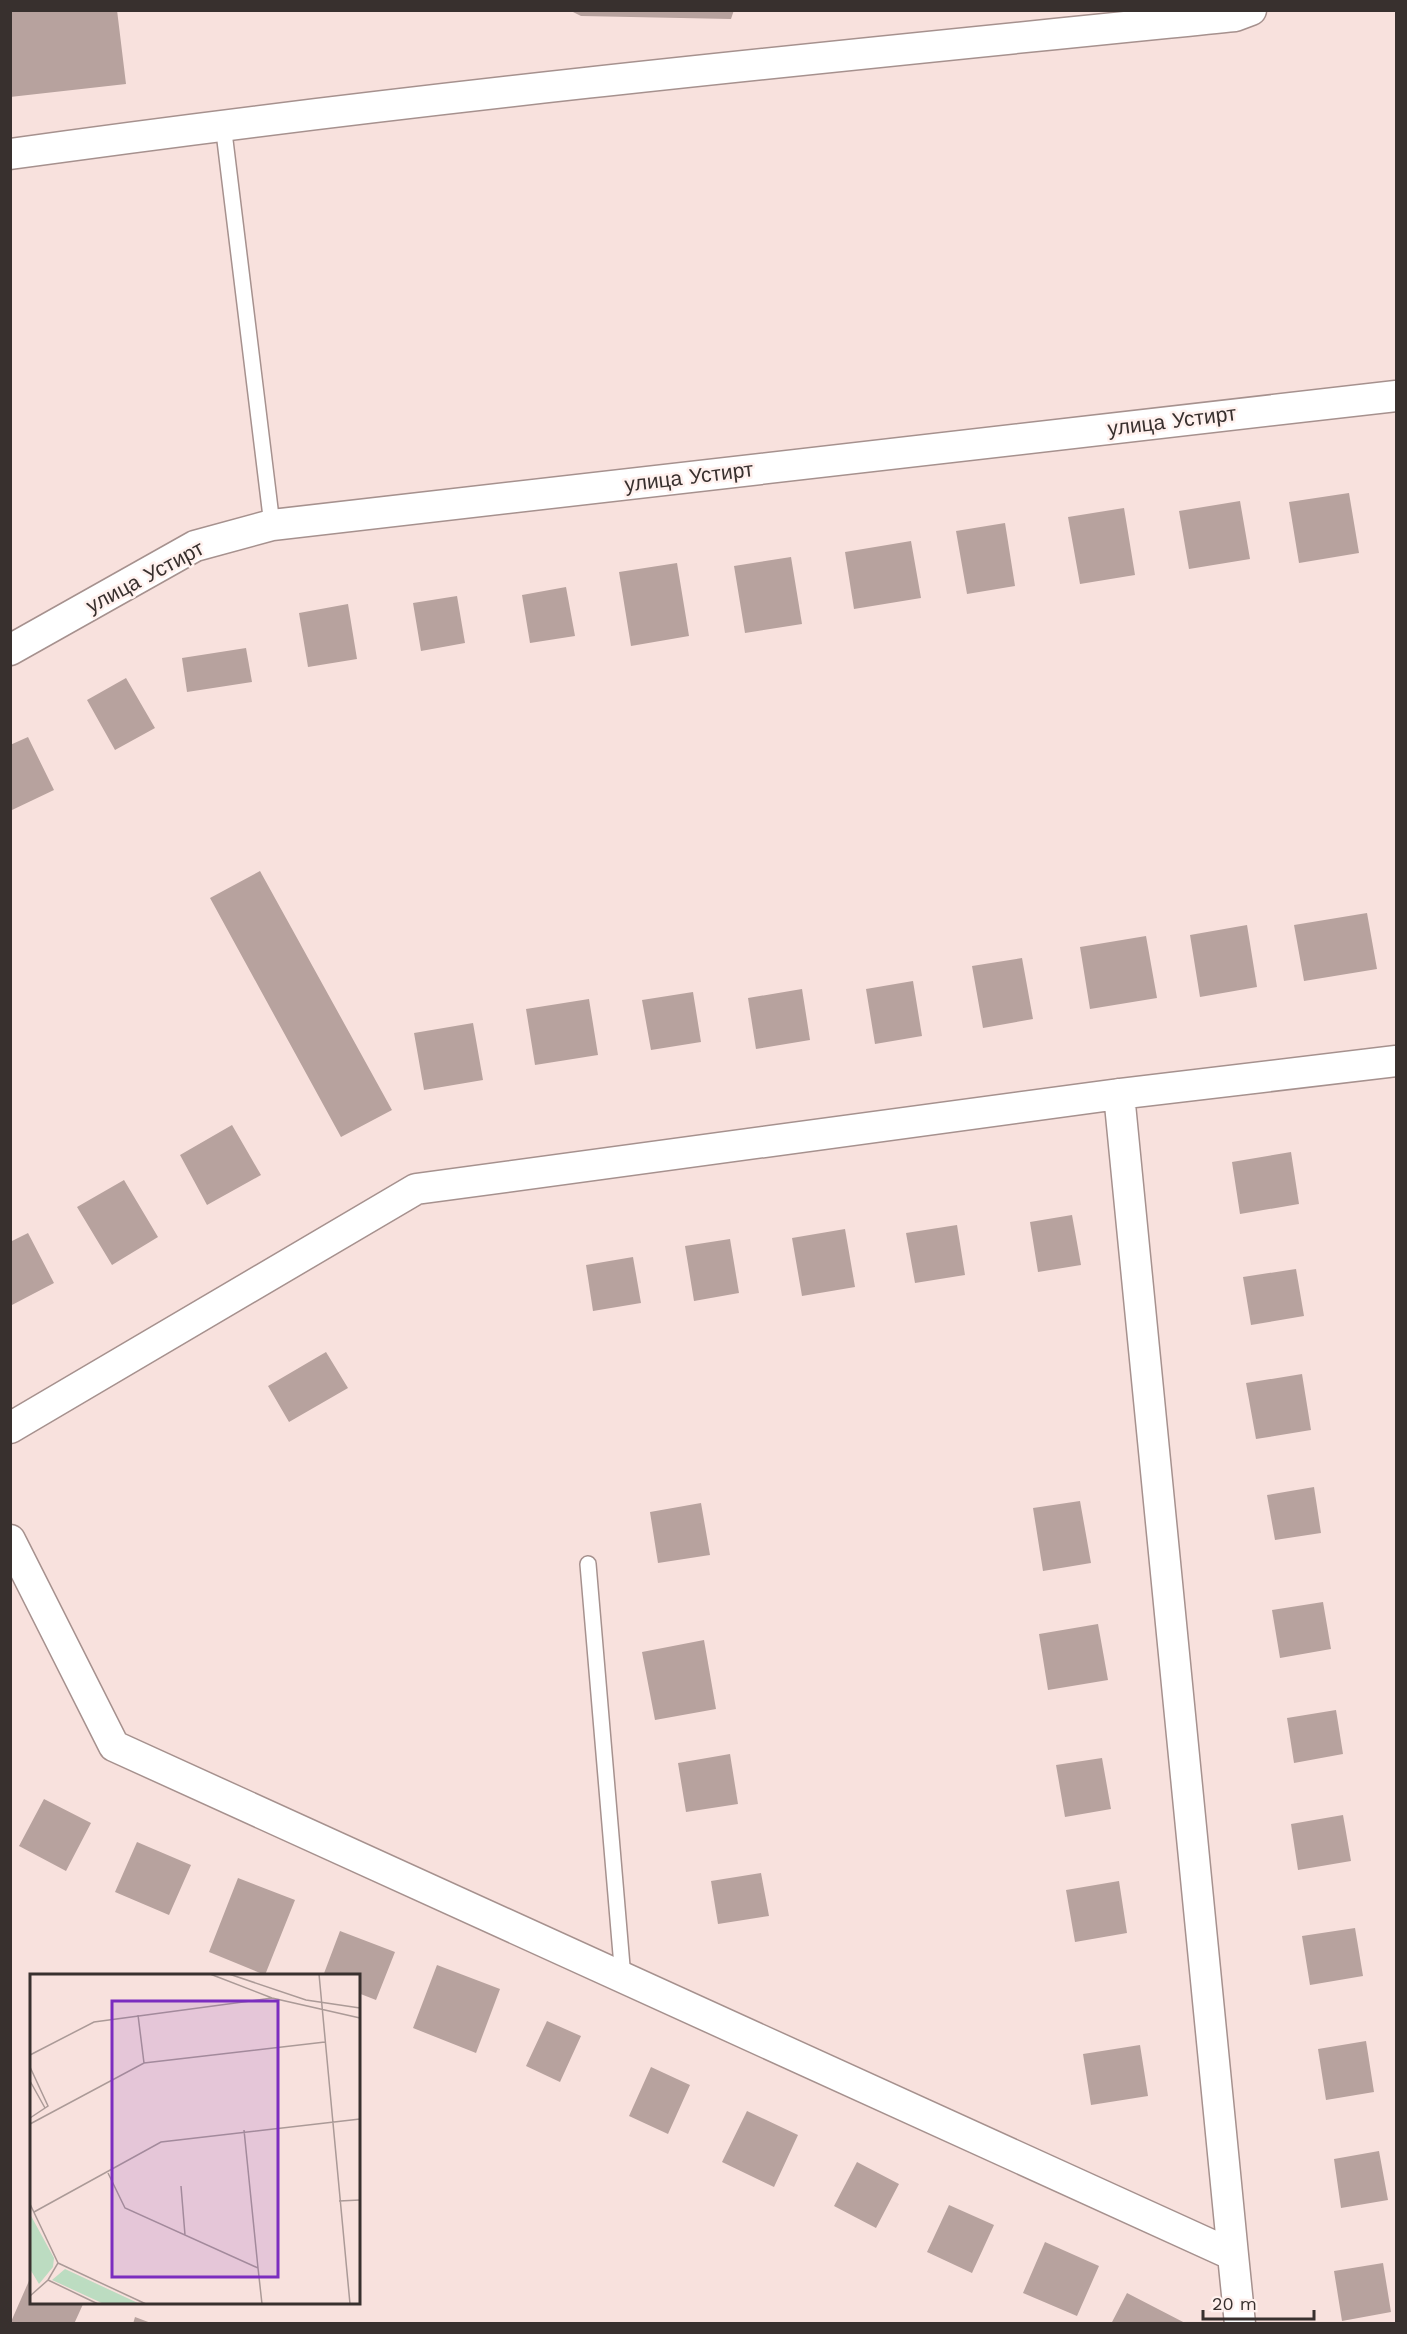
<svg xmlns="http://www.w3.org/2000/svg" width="1407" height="2334" font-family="'Work Sans',sans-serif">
<rect width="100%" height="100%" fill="#f8e1dd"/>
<!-- building -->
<path fill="#b7a29e" d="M10,10H117L126,84L10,97Z
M569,10H734L731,19L581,16Z
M1349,493L1359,553L1299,563L1289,502Z
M1240,501L1250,559L1189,569L1179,511Z
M1124,508L1135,575L1080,584L1068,517Z
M1005,523L1015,586L967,594L956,531Z
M911,541L921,598L854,609L845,552Z
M791,557L802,624L745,633L734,566Z
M677,563L689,636L631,646L619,572Z
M566,587L575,636L530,643L522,595Z
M457,596L465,643L421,651L413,603Z
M348,604L357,659L308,667L299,613Z
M246,648L252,682L187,692L182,658Z
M126,678L155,728L115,750L87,700Z
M28,737L54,790L12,810L10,745Z
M260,871L392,1110L341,1137L210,898Z
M1367,913L1377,969L1304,981L1294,925Z
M1247,925L1257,987L1200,997L1190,935Z
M1146,936L1157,998L1090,1009L1080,947Z
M1022,958L1033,1019L983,1028L972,966Z
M913,981L922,1036L875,1044L866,989Z
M802,989L810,1040L756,1049L748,998Z
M693,992L701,1042L651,1050L642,1000Z
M589,999L598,1055L535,1065L526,1009Z
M473,1023L483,1080L424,1090L414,1033Z
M232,1125L261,1175L207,1205L180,1155Z
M1291,1152L1299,1204L1240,1214L1232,1162Z
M124,1180L158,1237L112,1265L77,1207Z
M1072,1215L1081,1265L1038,1272L1030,1222Z
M957,1225L965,1275L915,1283L906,1233Z
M845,1229L855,1287L802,1296L792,1238Z
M28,1233L54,1283L10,1306V1242Z
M730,1239L739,1293L694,1301L685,1246Z
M633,1257L641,1303L593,1311L586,1265Z
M1296,1269L1304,1316L1251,1325L1243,1277Z
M326,1352L348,1388L289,1422L268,1386Z
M1302,1374L1311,1430L1256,1439L1246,1383Z
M1314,1487L1321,1533L1275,1540L1267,1495Z
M1080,1501L1091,1563L1043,1571L1033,1508Z
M701,1503L710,1555L658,1563L650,1512Z
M1323,1602L1331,1649L1280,1658L1272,1610Z
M1098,1624L1108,1680L1048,1690L1039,1634Z
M704,1640L716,1709L655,1720L642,1652Z
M1336,1710L1343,1754L1294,1763L1287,1718Z
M730,1754L738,1804L686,1812L678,1763Z
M1102,1758L1111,1809L1065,1817L1056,1765Z
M44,1799L91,1823L66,1871L19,1846Z
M1343,1815L1351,1861L1298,1870L1291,1824Z
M137,1842L191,1865L169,1915L115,1892Z
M761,1873L769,1916L718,1924L711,1881Z
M238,1878L295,1900L265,1975L209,1952Z
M1119,1881L1127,1933L1075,1942L1066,1890Z
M1355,1928L1363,1976L1310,1985L1302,1936Z
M340,1931L395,1952L376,2000L358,1993V1976H323Z
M437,1965L500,1989L476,2053L413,2028Z
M547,2021L581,2036L560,2082L526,2066Z
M1366,2041L1374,2092L1326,2100L1318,2049Z
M1140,2045L1148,2096L1091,2105L1083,2054Z
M651,2067L690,2085L668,2134L629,2116Z
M747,2111L798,2135L774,2187L722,2162Z
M1379,2151L1388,2200L1341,2208L1334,2159Z
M857,2162L899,2184L876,2228L834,2206Z
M949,2205L994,2225L972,2273L927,2252Z
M1045,2242L1099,2266L1077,2316L1023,2293Z
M1383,2263L1391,2312L1342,2321L1334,2271Z
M32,2274V2302H84L74,2324H10Z
M1127,2293L1187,2324H1111Z
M135,2317L151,2323V2324H133Z"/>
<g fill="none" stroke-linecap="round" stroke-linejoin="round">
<defs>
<path id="service" d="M223,124L272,525
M588,1564L623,1978"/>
<path id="minor" d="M10,154C417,97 826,57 1235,16L1251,10
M10,650L195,546L272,525L1396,396
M1119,1094L1233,2255
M10,1428L416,1189L1119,1094L1396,1061
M10,1540L114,1746L1233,2255L1240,2324"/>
</defs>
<!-- service casing -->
<use href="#service" stroke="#a6918e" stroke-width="18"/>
<!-- minor casing -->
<use href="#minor" stroke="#a6918e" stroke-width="33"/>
<!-- service -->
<use href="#service" stroke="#fff" stroke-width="15"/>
<!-- minor -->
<use href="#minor" stroke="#fff" stroke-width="30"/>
</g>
<g text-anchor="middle" stroke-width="5" stroke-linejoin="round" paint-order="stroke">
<!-- street labels -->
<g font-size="21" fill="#38302e" stroke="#fff1ee">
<text transform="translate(1172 421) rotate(-7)" y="7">улица Устирт</text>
<text transform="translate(689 477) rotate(-7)" y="7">улица Устирт</text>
<text transform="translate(145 577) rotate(-28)" y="7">улица Устирт</text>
</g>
</g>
<!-- overview -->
<g transform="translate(30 1974)">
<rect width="330" height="330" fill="#f8e1dd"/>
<path d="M0,240L24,284L23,293L9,310L0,295ZM35,295L110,330H74L22,306Z" fill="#bcdcc1"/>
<path fill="none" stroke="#ab9a97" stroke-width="1.5" d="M180,0L242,24L330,44M199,0L276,26L330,34M289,0L320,330M108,41L114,89M0,81L64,48L242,24M0,93L18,132L0,144M0,107L15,134M0,150L114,89L295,68M214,156L228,294M78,199L95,234L228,294L232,330M151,212L155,261M309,227L330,226M0,230L28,289L18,306L0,322M4,238L131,168L330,145M28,289L116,330M18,306L68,330"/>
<path fill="#7b2cbf" fill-opacity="0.15" stroke="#7b2cbf" stroke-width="3" d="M82,27H248V303H82Z"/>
<rect width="330" height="330" fill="none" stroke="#38302e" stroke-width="3"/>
</g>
<!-- border -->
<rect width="1407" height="2334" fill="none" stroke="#38302e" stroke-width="24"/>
<!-- scale -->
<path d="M1203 2310v9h111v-9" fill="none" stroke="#38302e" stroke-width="3"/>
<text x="1212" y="2310" font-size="18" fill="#38302e" stroke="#fff1ee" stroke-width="4.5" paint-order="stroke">20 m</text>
</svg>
